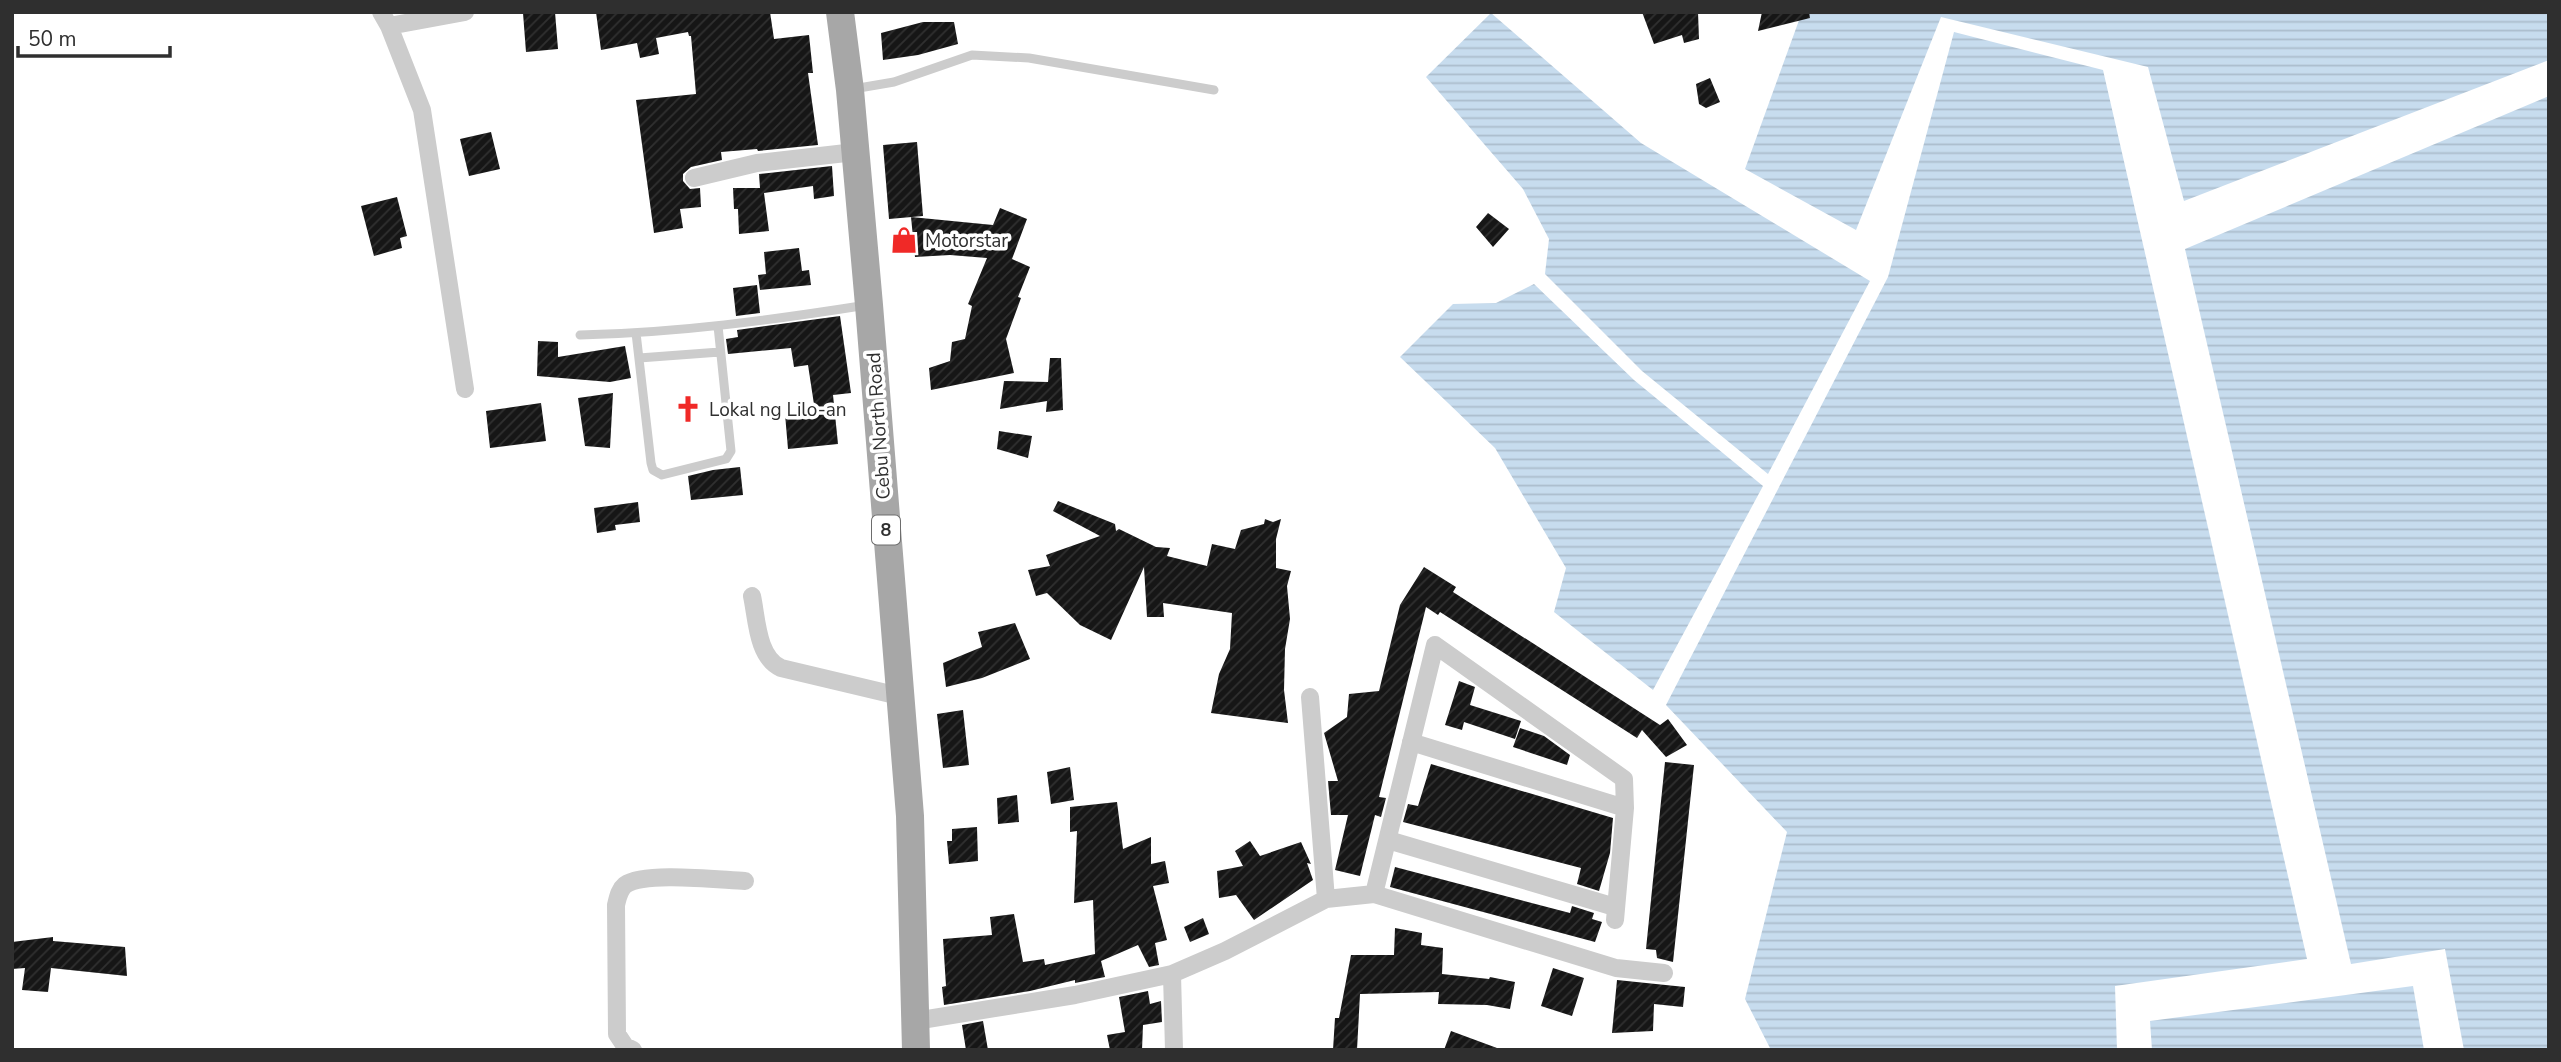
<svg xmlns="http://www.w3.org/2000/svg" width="2561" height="1062" font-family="'Nunito Sans',sans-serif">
<defs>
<pattern id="water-rules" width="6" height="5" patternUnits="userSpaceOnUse" patternTransform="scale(1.75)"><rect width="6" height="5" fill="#c7dcee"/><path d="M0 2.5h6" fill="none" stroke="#abbdcc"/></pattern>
<pattern id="building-hatch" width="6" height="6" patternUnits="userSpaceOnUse" patternTransform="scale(1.75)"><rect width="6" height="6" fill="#161616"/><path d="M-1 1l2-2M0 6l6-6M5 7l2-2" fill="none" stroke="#303030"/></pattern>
</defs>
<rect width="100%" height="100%" fill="#fff"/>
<!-- water -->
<path fill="url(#water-rules)" d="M1802,12H2549V60L2184,201L2148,67L1941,17L1856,230L1745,169Z
M1491,13L1641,143L1870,281L1768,474L1642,371L1545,274L1549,239L1523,189L1426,77Z
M1954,32L2103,70L2307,959L2115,986L2117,1050H1771L1745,999L1787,832L1666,705L1888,277Z
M2549,96V1050H2464L2445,949L2351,964L2185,249Z
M1534,284L1634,380L1763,486L1653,690L1554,612L1566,568L1495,448L1400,357L1453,304L1496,303Z
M2413,986L2424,1050H2152L2150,1021Z"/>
<!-- building -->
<path fill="url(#building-hatch)" d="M533,12H555L558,49L526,52L523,13Z
M596,12H770L774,39L809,35L813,73H808L818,145L758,151L757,149L721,152L722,160L691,167L683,174V181L690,189L700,188L701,207L680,209L683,228L654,233L636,100L696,94L691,36H689L688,32L656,38L659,54L640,58L637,43L601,50Z
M1642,12H1698L1699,39L1684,43L1682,35L1654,44Z
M1762,12H1809L1810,18L1758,31Z
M923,22H954L958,44L918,55L883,60L881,33Z
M1710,78L1720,102L1706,108L1699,104L1696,84Z
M491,132L500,169L469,176L460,139Z
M917,142L923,216L889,219L883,145Z
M832,166L834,196L814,199L813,186L764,193L769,231L739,234L738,209H734L733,188H760L759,174Z
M397,197L407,236L400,238L402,248L374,256L361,206Z
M1000,208L1027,219L1012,259L1030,267L1018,297L1021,298L1006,339L1014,373L931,390L929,368L950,361L952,342L965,339L972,306L968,304L987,258L950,255L915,257L911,217L993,225Z
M1488,213L1509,229L1493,247L1476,227Z
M799,248L802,271L809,270L811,285L760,290L758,275L766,274L764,252Z
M757,285L760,313L736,316L733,288Z
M840,316L851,393L833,395L838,444L788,449L785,414L815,411L808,365L794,367L791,348L728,354L726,339L738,337L737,330Z
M538,341L558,342V357L625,346L631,378L610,382L537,376Z
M1050,358H1061L1063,410L1046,412L1047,401L1000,409L1004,381L1048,382Z
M613,393L610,448L585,446L578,398Z
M541,403L546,441L490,448L486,411Z
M999,431L1032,436L1028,458L997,449Z
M740,467L743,495L691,500L688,476L713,470Z
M1058,501L1115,524L1116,531L1119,529L1156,547L1170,548L1167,556L1207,566L1212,544L1235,549L1241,530L1264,524L1265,519L1273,522L1281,519L1276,539V568L1291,571L1287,586L1290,619L1285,649L1284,690L1288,723L1211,713L1219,674L1230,649L1232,613L1163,603L1164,617H1147L1144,567L1111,640L1080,625L1047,593L1036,596L1028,570L1050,566L1046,555L1100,536L1053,511Z
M638,502L640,522L615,525L616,530L597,533L594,508Z
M1424,567L1456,587L1453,592L1660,725L1668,719L1687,745L1666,757L1642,730L1637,738L1440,612L1438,615L1426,607L1379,797L1386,798L1381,817L1375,815L1360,876L1335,870L1348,815H1331L1328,781H1338L1324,733L1347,717L1349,694L1379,691L1400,605Z
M1015,623L1030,659L982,678L946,687L943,663L982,647L978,632Z
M1459,681L1475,687L1470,705L1521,721L1515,739L1464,722L1462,730L1445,725Z
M963,710L969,765L943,768L937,714Z
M1520,728L1544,736L1570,755L1567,765L1513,747Z
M1665,762L1694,765L1673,962L1657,958L1656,950L1646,949Z
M1431,764L1613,818L1610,853L1599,891L1577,884L1581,868L1403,822L1408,804L1418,806Z
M1070,767L1074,800L1051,804L1047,772Z
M1017,795L1019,822L998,824L997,798Z
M1117,802L1123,849L1151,837V864L1165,861L1169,883L1153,886L1167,940L1155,943L1159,965L1149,967L1138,945L1101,961L1105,977L1075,983V980L1030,991L944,1005L942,987L946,986L943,939L992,935L990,917L1014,914L1023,962L1044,959L1045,965L1095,954L1093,900L1074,903L1077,831L1070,832V807Z
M977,827L978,861L949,864L947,841H952V829Z
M1250,841L1260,856L1301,842L1311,864L1307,863L1313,880L1254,920L1236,895L1219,898L1217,871L1243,866L1235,851Z
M1395,867L1570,913L1572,906L1594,913L1592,919L1602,922L1595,942L1390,887Z
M1203,918L1209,934L1190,942L1184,927Z
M1395,928L1422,933L1421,945L1443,948L1442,974L1489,979L1490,977L1515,982L1510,1009L1487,1005L1438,1004L1439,992L1360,994L1357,1050H1333L1335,1018H1339L1351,955H1394Z
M53,937V941L125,947L127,976L51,968L48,992L22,990L25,968L12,969V942Z
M1553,968L1584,978L1572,1016L1541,1006Z
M1617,980L1685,987L1683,1007L1654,1004L1653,1031L1612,1033Z
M1148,991L1150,1004L1161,1001L1162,1022L1143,1025L1142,1050H1110L1107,1035L1125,1032L1119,997Z
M983,1021L988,1050H966L962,1025Z
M1451,1031L1497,1048V1050H1444Z"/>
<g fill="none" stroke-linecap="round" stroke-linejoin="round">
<!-- service -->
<path stroke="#ccc" stroke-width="9" d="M853,89L894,82L972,55L1029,58L1214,90
M636,333L651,463L653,470L662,475L726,459L731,451L718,326
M580,335C677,333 772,320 867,305
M639,358L720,352"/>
<!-- minor -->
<path stroke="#ccc" stroke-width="18" d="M381,12L389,26L422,110L465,389
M389,26L465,12
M694,178L757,163L855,152
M752,596C757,619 757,657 781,668L899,696
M1310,697L1326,899
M1411,742L1625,808
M1388,840L1615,907
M1374,894L1435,645L1624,779L1625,808L1615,920
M1172,974L1174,1050
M915,1021L1075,995L1172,974L1225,951L1326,899L1374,894L1616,968L1664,973
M633,1050L625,1046L617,1034L616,905C618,897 619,890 625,885C644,871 720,880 745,881"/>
<!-- primary -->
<path stroke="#a7a7a7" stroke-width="28" d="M840,12L850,90L869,305L910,816L916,1050"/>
</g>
<!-- icons -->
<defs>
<symbol id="shop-bare" viewBox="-9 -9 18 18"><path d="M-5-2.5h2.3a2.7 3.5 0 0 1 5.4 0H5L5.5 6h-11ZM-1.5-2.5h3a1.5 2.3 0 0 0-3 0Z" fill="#f02927" stroke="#fff" stroke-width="2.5" paint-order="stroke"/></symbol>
<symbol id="church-bare" viewBox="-9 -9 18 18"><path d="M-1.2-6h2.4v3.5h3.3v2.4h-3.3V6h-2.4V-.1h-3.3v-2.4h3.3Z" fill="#f02927" stroke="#fff" stroke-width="2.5" paint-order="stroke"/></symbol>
</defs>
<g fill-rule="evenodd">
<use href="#shop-bare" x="885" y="221" width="38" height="38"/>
<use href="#church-bare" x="669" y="390" width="38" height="38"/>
</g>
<g text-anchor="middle" stroke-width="7" stroke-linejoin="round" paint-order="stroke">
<!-- shield labels -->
<rect fill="#fff" stroke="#6d6d6d" stroke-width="2" x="872" y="515.5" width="28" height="29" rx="5"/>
<g font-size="18" font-weight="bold" fill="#2f2f2f">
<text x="886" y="536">8</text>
</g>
<!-- poi labels -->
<g font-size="19" fill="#2f2f2f" stroke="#fff" text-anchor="start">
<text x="925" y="247">Motorstar</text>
<text x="709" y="416">Lokal ng Lilo-an</text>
</g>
<!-- street labels -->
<g font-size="19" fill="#2f2f2f" stroke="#fff">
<text transform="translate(878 426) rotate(-94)" y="7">Cebu North Road</text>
</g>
</g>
<!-- border -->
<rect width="2561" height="1062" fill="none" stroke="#2f2f2f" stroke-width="28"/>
<!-- scale -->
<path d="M18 46v10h152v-10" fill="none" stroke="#2f2f2f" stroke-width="3.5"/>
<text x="28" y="46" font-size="21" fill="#2f2f2f" stroke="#ffffff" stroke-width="5" paint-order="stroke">50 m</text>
</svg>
